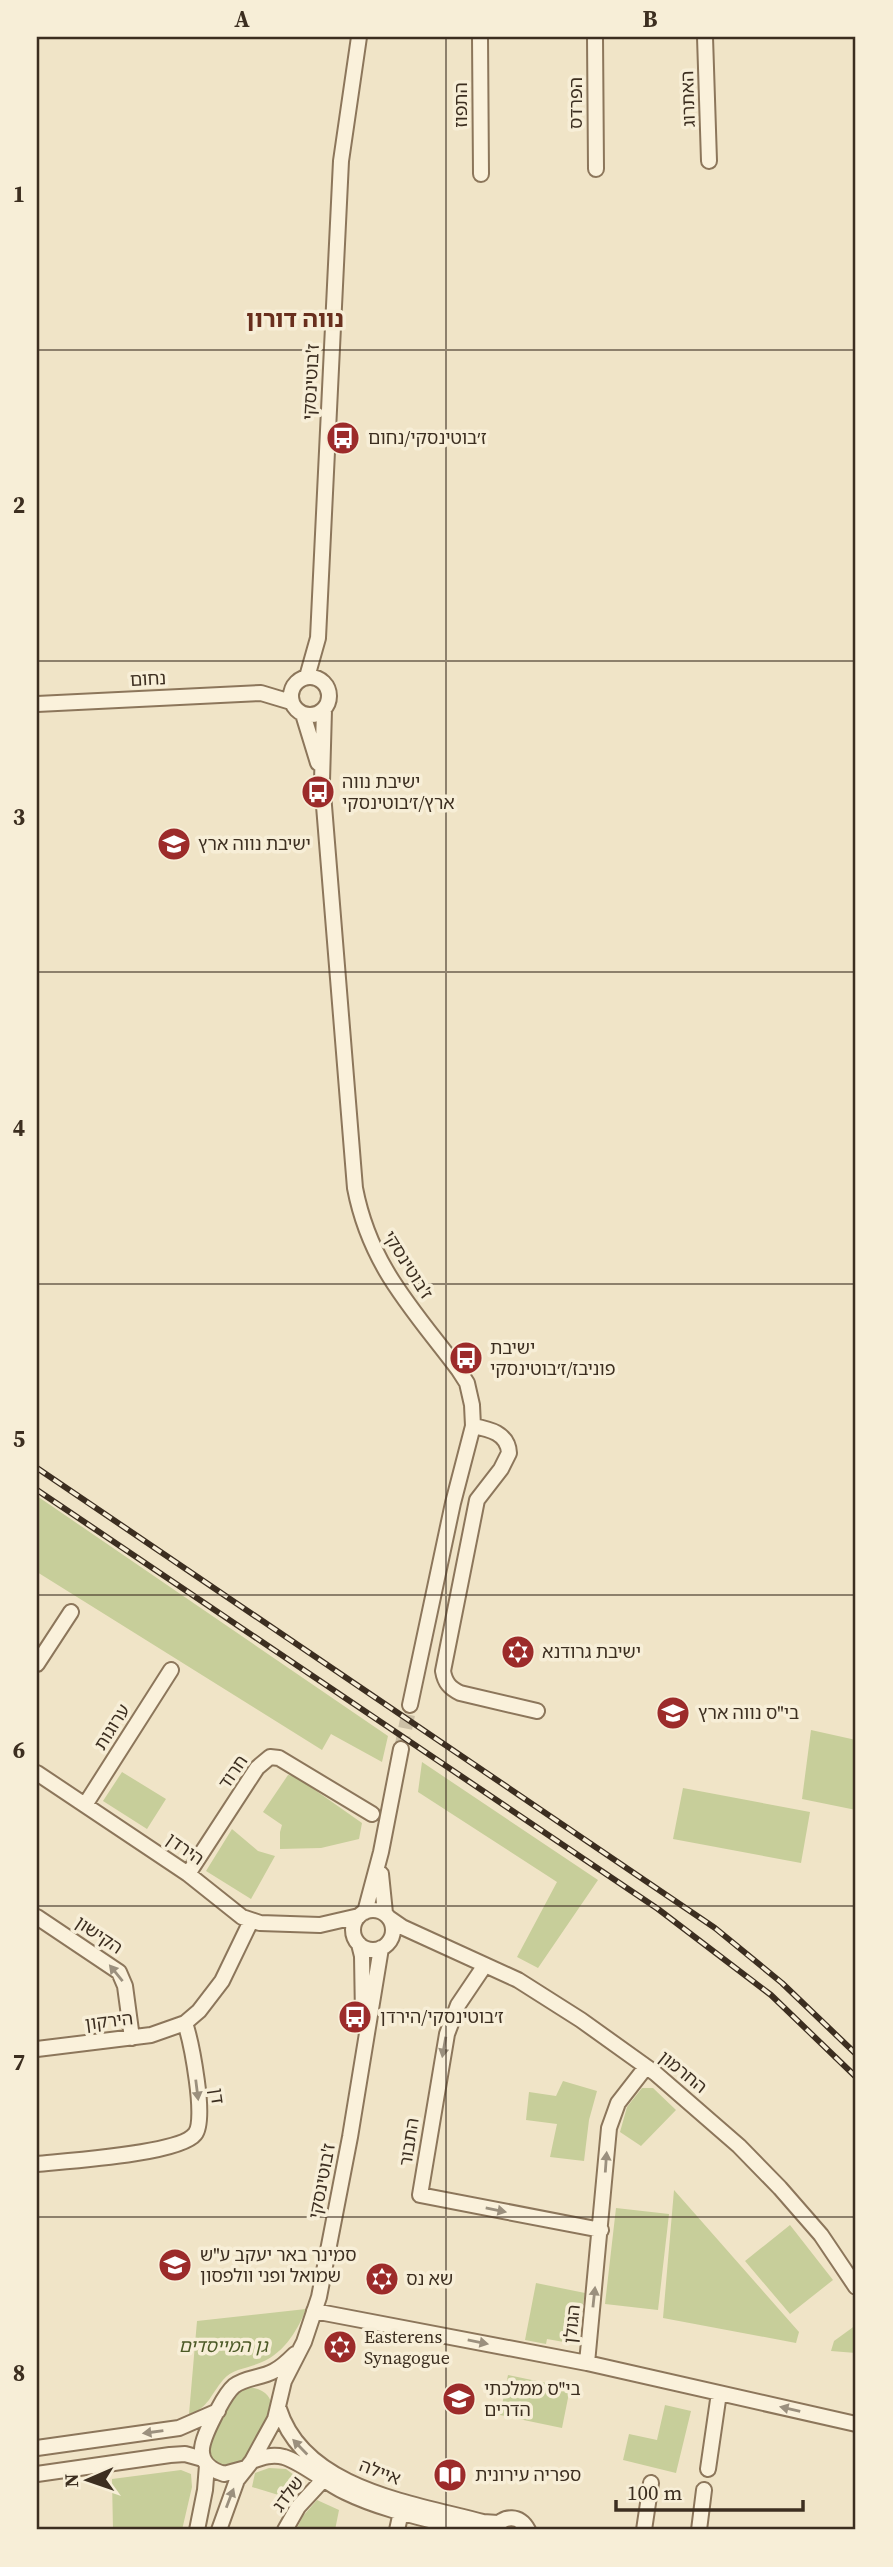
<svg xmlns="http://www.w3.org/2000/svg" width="893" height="2567" font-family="'Source Serif 4','Noto Sans Hebrew',serif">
<rect width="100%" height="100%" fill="#f0e4c7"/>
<!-- green -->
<path fill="#c7ce9a" d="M37,1496L388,1736L382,1762L331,1734L322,1750L37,1572Z
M811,1730L856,1740V1810L802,1799Z
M422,1762L598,1880L538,1968L517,1957L557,1882L418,1792Z
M122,1772L166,1799L147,1829L103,1801Z
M288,1775L295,1776L362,1823L359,1839L321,1848L280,1849V1832L282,1825L263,1812Z
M683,1788L810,1812L801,1863L673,1839Z
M232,1829L258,1851L275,1856L251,1899L206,1871Z
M563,2081L597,2091L589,2120L584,2161L550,2157L557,2124L526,2120L529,2092L556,2096Z
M642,2088H653L676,2110L641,2146L620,2132L627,2107Z
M674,2190L799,2332L796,2343L663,2318Z
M616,2208L669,2214L658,2310L605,2304Z
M790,2225L833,2280L790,2314L745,2261Z
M536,2283L585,2293L575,2344L547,2339L546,2344L525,2340Z
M306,2309C297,2332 282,2356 257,2364C244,2369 232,2369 223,2380C211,2394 208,2409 189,2414L197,2321Z
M856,2325V2353L831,2351L834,2341Z
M508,2375L570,2388L562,2428L500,2415Z
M249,2387C294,2394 259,2437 246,2459L241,2464L224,2469L208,2458L209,2440L227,2406L235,2394Z
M665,2405L691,2411L676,2473L623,2460L629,2434L657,2440Z
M269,2468L286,2469L302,2481L285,2497L252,2487L255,2473Z
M181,2470L191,2474L192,2487L182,2530H113L112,2479Z
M317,2500L339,2510L335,2530H296L303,2516Z"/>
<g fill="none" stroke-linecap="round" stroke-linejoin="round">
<!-- minor-tunnel -->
<path stroke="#ccc0a6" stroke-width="14" stroke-dasharray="14 7" stroke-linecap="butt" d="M401,1749L410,1705"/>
<defs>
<path id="minor" d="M480,37L481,174
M595,37L596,169
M705,37L709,161
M291 696a19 19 0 1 1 38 0a19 19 0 1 1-38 0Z
M307,677L318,638L341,161L359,37
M37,704L261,693L291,702
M324,710L322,781L355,1188C370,1266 412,1308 458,1369L467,1383L472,1405L473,1426L453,1503L410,1705
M303,714L318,763
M473,1426C489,1429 508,1433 509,1453L501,1469L477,1500L443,1671C445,1683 450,1688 460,1693L537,1711
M37,1664L71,1612
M37,1773L188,1874L242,1917L260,1923L320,1925L359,1916
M85,1805L171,1670
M188,1874L257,1768L270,1757L279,1758L372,1814
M381,1874L385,1913
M353 1930a20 20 0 1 1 40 0a20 20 0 1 1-40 0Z
M365,1912L381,1852L401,1749
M37,1917L119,1972L125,1986L132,2038
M389,1918L402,1927L518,1980L581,2020L655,2073L739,2146L780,2188L821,2235L856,2287
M359,1944L362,1956L363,2016
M485,1965L458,2005L447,2034L420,2195L601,2230
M37,2049L151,2035L185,2023L199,2011L222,1981L251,1921
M37,2164C66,2161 180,2154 195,2134C207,2120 191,2041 185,2023
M314,2311L587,2363L856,2424
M587,2363L609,2128L618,2103L646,2067
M279,2409C304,2489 412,2503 483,2522L498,2523
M37,2448L179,2428L218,2411
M252,2461C263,2457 272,2454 284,2457C305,2464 324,2482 345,2492C384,2511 428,2519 470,2530
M246,2468L224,2474C188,2463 204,2437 216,2413C221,2404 226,2393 234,2386C245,2377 262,2378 274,2371C282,2367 289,2360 295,2354
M708,2469L719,2393
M37,2474L170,2455L185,2454L203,2459
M494,2529C504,2514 520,2515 528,2530
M197,2530L205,2490L207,2465
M219,2530L237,2480L252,2461L275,2419L284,2381L304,2342L319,2297L350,2137L381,1948
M285,2530L298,2507L322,2481
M397,2530L401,2512
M644,2530L651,2483
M699,2530L704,2490"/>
</defs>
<!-- minor casing -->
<use href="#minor" stroke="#8c765b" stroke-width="18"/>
<!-- minor -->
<use href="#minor" stroke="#faf1db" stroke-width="14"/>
<defs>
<path id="rail" d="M37,1468L715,1928L782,1983L856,2054
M37,1490L658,1909L771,1995L856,2077"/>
</defs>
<!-- rail casing -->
<use href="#rail" stroke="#3c2e20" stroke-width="6"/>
<!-- rail -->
<use href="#rail" stroke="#f7eed7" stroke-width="3.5" stroke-dasharray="10" stroke-linecap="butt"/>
</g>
<!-- one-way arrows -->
<defs><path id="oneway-solid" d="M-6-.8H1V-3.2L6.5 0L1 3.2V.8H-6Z" transform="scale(1.75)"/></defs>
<g fill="#9b907e">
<use href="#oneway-solid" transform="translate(116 1973) rotate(-129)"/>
<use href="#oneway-solid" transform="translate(444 2047) rotate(100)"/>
<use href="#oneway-solid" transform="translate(197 2090) rotate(83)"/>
<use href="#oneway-solid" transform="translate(606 2162) rotate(-86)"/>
<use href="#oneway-solid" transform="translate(496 2210) rotate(11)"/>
<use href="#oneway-solid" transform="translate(594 2297) rotate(-84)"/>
<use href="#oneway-solid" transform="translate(478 2342) rotate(11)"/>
<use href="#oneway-solid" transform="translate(790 2409) rotate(-167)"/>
<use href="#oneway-solid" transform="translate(153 2432) rotate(172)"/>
<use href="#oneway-solid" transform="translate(300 2447) rotate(-134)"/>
<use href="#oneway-solid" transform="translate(230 2498) rotate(-69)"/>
</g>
<!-- grid -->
<path fill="none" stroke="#3c2e20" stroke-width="2" stroke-opacity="0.55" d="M446,37V2530M37,350H856M37,661H856M37,972H856M37,1284H856M37,1595H856M37,1906H856M37,2217H856"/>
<!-- icons -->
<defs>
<symbol id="bus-disc" viewBox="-11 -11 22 22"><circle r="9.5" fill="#9c2b2a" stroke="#f7eed7"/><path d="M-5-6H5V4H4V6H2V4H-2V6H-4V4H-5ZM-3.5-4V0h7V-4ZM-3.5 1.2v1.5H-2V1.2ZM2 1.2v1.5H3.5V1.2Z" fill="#fff"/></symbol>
<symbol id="school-disc" viewBox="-11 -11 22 22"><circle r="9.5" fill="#9c2b2a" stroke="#f7eed7"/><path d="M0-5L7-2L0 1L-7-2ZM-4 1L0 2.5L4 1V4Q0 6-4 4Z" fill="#fff"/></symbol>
<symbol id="synagogue-disc" viewBox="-11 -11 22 22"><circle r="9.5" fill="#9c2b2a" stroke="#f7eed7"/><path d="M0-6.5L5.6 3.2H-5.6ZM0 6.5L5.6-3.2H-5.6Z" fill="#fff"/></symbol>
<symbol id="library-disc" viewBox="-11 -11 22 22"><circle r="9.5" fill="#9c2b2a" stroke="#f7eed7"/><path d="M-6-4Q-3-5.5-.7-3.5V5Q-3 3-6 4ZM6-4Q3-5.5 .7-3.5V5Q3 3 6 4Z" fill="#fff"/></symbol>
</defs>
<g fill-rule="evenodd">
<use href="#bus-disc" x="324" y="419" width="38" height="38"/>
<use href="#bus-disc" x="299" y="773" width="38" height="38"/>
<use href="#school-disc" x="155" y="825" width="38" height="38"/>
<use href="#bus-disc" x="447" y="1339" width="38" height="38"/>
<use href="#synagogue-disc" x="499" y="1633" width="38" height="38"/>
<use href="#school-disc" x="654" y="1694" width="38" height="38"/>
<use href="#bus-disc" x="336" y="1998" width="38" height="38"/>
<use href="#school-disc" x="156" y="2246" width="38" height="38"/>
<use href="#synagogue-disc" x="363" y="2260" width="38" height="38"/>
<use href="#synagogue-disc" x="321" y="2328" width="38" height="38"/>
<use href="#school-disc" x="440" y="2380" width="38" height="38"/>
<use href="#library-disc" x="431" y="2456" width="38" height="38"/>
</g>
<g text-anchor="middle" stroke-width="7" stroke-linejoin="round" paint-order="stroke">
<!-- street labels -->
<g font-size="18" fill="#3c2e20" stroke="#f7eed7">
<text transform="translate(688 99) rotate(-92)" y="6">האתרוג</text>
<text transform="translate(576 103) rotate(-90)" y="6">הפרדס</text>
<text transform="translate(461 105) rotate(-90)" y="6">התפוז</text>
<text transform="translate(311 382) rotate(-87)" y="6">ז'בוטינסקי</text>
<text transform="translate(148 679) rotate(-3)" y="6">נחום</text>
<text transform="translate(408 1265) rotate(58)" y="6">ז'בוטינסקי</text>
<text transform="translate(112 1727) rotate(-58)" y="6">ערוגות</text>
<text transform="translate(233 1772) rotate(-55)" y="6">חרוד</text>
<text transform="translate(185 1849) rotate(35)" y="6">הירדן</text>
<text transform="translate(99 1935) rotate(34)" y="6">הקישון</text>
<text transform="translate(109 2021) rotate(-7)" y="6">הירקון</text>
<text transform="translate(683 2072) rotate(39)" y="6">החרמון</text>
<text transform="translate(217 2096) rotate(82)" y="6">דן</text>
<text transform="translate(409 2142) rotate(-81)" y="6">התבור</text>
<text transform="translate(322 2181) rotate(-79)" y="6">ז'בוטינסקי</text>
<text transform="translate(572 2324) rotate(-84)" y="6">הגולן</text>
<text transform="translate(380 2472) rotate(21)" y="6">איילה</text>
<text transform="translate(288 2494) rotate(-53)" y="6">שלדג</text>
</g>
<!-- poi labels -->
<g font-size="18" fill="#3c2e20" stroke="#f7eed7" text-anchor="start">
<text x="368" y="444">ז׳בוטינסקי/נחום</text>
<text x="342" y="788">ישיבת נווה<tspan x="342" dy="21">ארץ/ז׳בוטינסקי</tspan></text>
<text x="198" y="850">ישיבת נווה ארץ</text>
<text x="490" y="1354">ישיבת<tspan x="490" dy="21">פוניבז/ז׳בוטינסקי</tspan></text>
<text x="542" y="1658">ישיבת גרודנא</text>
<text x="698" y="1719">בי"ס נווה ארץ</text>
<text x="380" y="2023">ז׳בוטינסקי/הירדן</text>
<text x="200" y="2261">סמינר באר יעקב ע"ש<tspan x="200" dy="21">שמואל ופני וולפסון</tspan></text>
<text x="406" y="2285">שא נס</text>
<text x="364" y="2343">Easterens<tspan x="364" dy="21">Synagogue</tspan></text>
<text x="484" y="2395">בי"ס ממלכתי<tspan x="484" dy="21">הדרים</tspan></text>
<text x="475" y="2481">ספריה עירונית</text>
</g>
<!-- park labels -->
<g font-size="18" font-style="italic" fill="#4b5926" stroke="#f7eed7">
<text x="223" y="2352">גן המייסדים</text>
</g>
<!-- district labels -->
<g font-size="24" font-weight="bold" fill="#692f1e" stroke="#f7eed7">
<text x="295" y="327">נווה דורון</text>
</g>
</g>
<!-- border -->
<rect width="893" height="2567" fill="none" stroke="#f7eed7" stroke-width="77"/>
<!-- north arrow -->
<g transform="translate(88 2480) rotate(268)" stroke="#f7eed7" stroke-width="5" paint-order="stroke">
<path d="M0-5L12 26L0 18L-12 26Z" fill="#3c2e20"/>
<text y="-10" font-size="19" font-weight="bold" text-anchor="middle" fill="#3c2e20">N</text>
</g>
<!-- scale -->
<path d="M616 2500v10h187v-10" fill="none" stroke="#3c2e20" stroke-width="3.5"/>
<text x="627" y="2500" font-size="21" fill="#3c2e20" stroke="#f7eed7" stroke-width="5" paint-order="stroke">100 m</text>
<rect x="38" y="38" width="816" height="2490" fill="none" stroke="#3c2e20" stroke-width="2.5"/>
<g font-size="23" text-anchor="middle" font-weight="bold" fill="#3c2e20">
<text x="242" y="27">A</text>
<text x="650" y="27">B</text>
<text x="19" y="202">1</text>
<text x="19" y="513">2</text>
<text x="19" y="825">3</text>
<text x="19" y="1136">4</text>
<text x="19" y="1447">5</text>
<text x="19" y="1758">6</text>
<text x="19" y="2070">7</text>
<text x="19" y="2381">8</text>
</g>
</svg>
